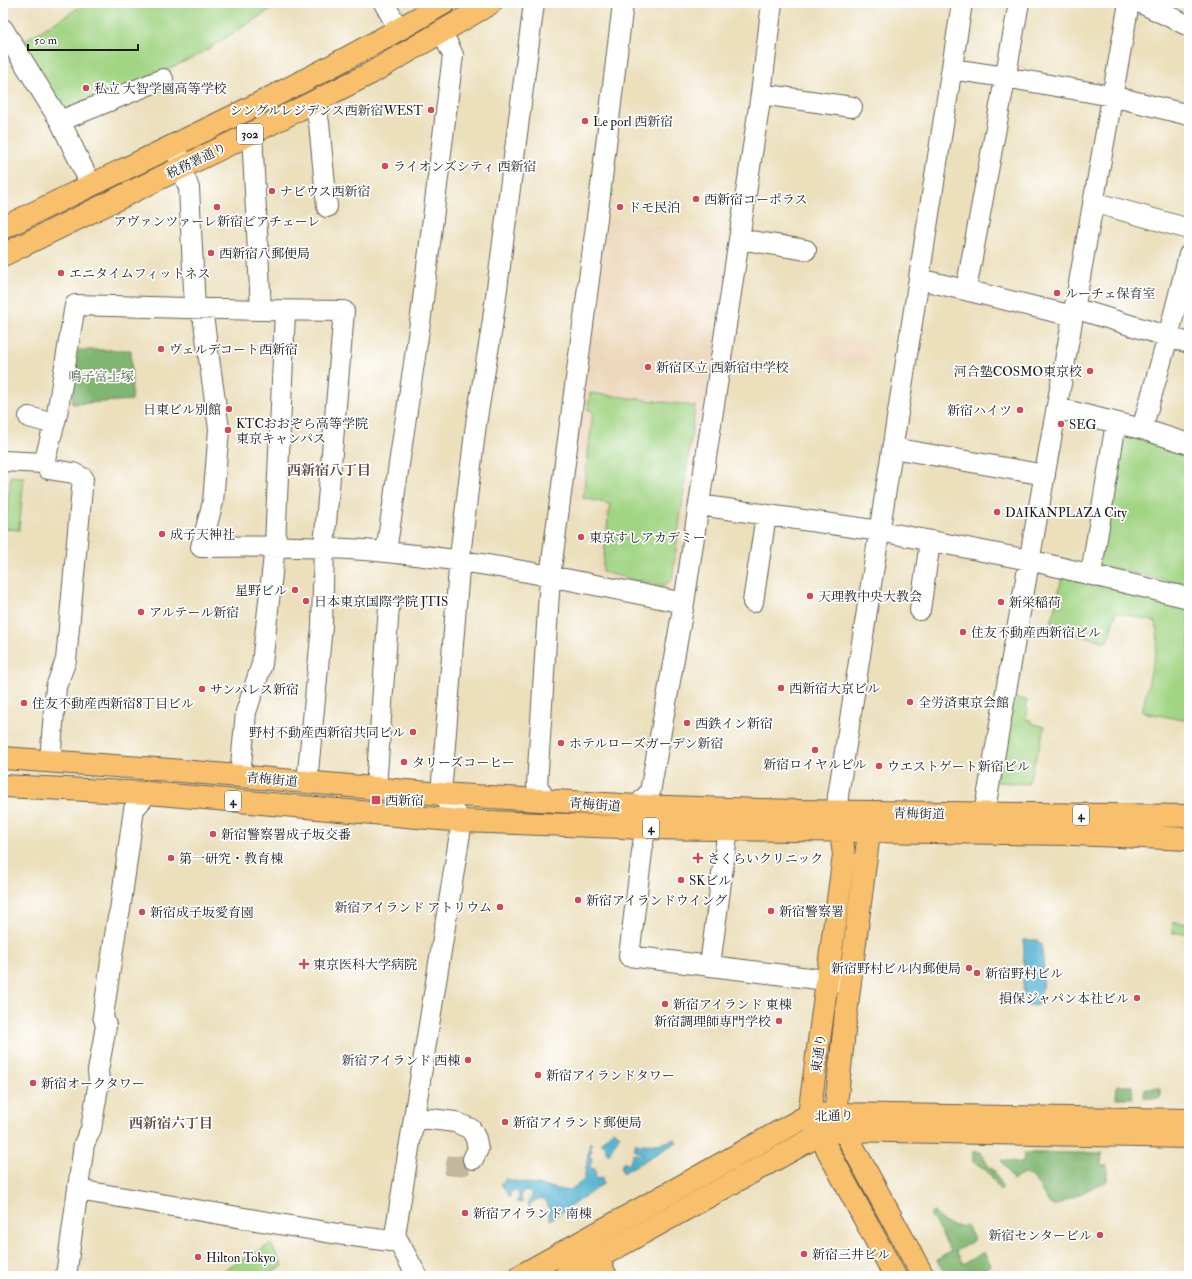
<svg xmlns="http://www.w3.org/2000/svg" width="1192" height="1279" font-family="'IM FELL Double Pica','Noto Serif JP',serif">
<rect width="100%" height="100%" fill="#fff"/>
<filter id="ink" filterUnits="userSpaceOnUse"><feTurbulence type="fractalNoise" baseFrequency=".025" numOctaves="2"/><feDisplacementMap in="SourceGraphic" scale="8" xChannelSelector="R" yChannelSelector="G"/><feConvolveMatrix kernelMatrix="1 2 1 2 8 2 1 2 1" color-interpolation-filters="sRGB"/></filter>
<filter id="wash" filterUnits="userSpaceOnUse"><feTurbulence type="fractalNoise" baseFrequency=".012" numOctaves="4" result="noise"/><feDisplacementMap in="SourceGraphic" scale="16" xChannelSelector="R" yChannelSelector="G"/><feGaussianBlur stdDeviation="0.9" result="paint"/><feColorMatrix in="noise" values="0 0 0 0 0 0 0 0 0 0 0 0 0 0 0 0 0 1.4 0 .05"/><feComposite in="paint" operator="in"/></filter>
<g filter="url(#wash)">
<rect width="100%" height="100%" fill="#ebdfbc"/>
<!-- built -->
<path fill="#edd7bb" d="M605,219L732,235L678,587L669,592L596,579L605,504L567,499Z
M816,335L874,342L871,365L813,358Z"/>
<!-- green -->
<path fill="#a1d483" stroke="#5e7850" d="M87,3H281L195,57L63,115L19,44Z
M590,393L695,406L672,580L662,586L602,572L610,504L583,498L593,411L588,410Z
M1121,434L1189,454V585L1097,565Z
M11,476L24,477L19,530L5,529Z
M1062,577L1189,606V721L1142,712L1158,641L1156,622L1116,612L1107,642L1050,628Z
M1009,697L1027,700L1026,707L1028,708L1026,719L1031,720V723L1045,727L1028,784L996,782Z
M1173,922L1189,923V933H1172Z
M271,1244L283,1266L264,1276H229L225,1269Z"/>
<!-- forest -->
<path fill="#80b671" stroke="#4e6946" d="M78,350H131L132,400L72,404Z
M1117,1086H1133L1132,1098H1116Z
M1145,1088H1160V1098H1144Z
M973,1152H981L988,1166L994,1170L1003,1189L1000,1191C992,1176 988,1169 973,1162Z
M1024,1153H1102L1101,1165H1107V1181L1054,1206L1049,1203L1033,1177L1024,1174L1013,1180L1001,1160L1023,1163Z
M934,1212C944,1225 951,1227 967,1226L975,1240L956,1251L963,1264L984,1252L991,1265L973,1276H946L937,1260L951,1251L930,1214Z"/>
<!-- water -->
<path fill="#50b1cf" stroke="#366676" d="M1024,940H1038V943H1041C1045,968 1045,979 1038,1004H1036V1006L1023,1005Z
M613,1130L620,1135L608,1155L606,1153L607,1151L605,1149L606,1147L601,1142Z
M675,1139L677,1142L623,1173L621,1168L623,1162L629,1165L633,1153L642,1156L643,1154L634,1150L636,1143C651,1146 662,1144 675,1139Z
M590,1142L592,1146L590,1148L592,1150L589,1156L592,1158L590,1168L595,1169L596,1179L602,1178L603,1184L550,1220C547,1211 551,1208 545,1200C537,1199 533,1200 529,1207L528,1202L531,1199L532,1195L529,1192L525,1191L521,1194L522,1203L516,1202C519,1198 520,1195 517,1191L514,1190L510,1192V1197L501,1184L505,1179L569,1191L584,1180Z"/>
</g>
<g filter="url(#ink)">
<g fill="none" stroke-linecap="round" stroke-linejoin="round">
<!-- minor-tunnel -->
<path stroke="#c2b89c" stroke-width="20" stroke-dasharray="20 10" stroke-linecap="butt" d="M446,1165C458,1167 463,1167 473,1159"/>
<defs>
<path id="minor" d="M384,3L399,30
M1141,3L1189,26
M3,29L60,121L91,185
M952,69L1005,77L1112,96L1189,115
M761,94L852,107
M314,102L319,123L327,207
M60,121L163,79
M252,133L261,310
M176,144L181,168L189,188L195,309L203,316L219,429L213,502L201,547C263,546 324,546 386,552C486,561 585,583 684,603
M1093,202L1189,229
M739,239L806,250
M919,279L1073,316
M966,290L1019,3
M1074,308L1189,343
M1057,408L1142,429L1189,444
M29,417L54,424
M1142,429L1168,337L1189,255
M893,448L1045,475
M3,461L44,463L48,469L73,473L83,478L66,660L56,687L50,761
M44,463L57,414L75,305L261,310L344,311L324,547L322,626L307,782
M699,505L880,531L1029,560L1189,598
M386,552L421,316L453,55L442,32
M1091,574L1116,423
M753,602L766,515
M920,610L930,542
M240,776L246,712L262,664L275,546L285,311
M376,788L389,606
M546,801L537,785L550,577L599,203L623,3
M637,806L650,792L684,603L761,94L772,3
M837,811L838,796L962,3
M984,814L1129,3
M645,828L629,956L850,983
M710,965L728,829
M414,1117L455,1122L471,1129L476,1139L478,1149L473,1159
M78,1190L338,1234L398,1242
M66,1276L84,1144L91,1129L99,1081L98,1071L106,1026L103,1016L117,922L120,910L134,809L148,793
M417,1276L395,1235L462,821L441,794L460,556L476,424L492,327L534,3"/>
<path id="major" d="M3,228C151,155 302,88 444,3
M3,255L252,133L371,73L491,3
M3,758L170,770L441,794L637,806L795,811L1189,816
M3,786L148,793L462,821L645,828L1073,834L1189,839
M839,817L844,855L809,1115L895,1276
M871,817L846,1013L835,1114L923,1276
M590,1246L606,1276
M520,1276L809,1115L835,1114L1189,1120
M565,1276L819,1135L844,1130L1189,1137"/>
</defs>
<!-- minor casing -->
<use href="#minor" stroke="#646054" stroke-width="22"/>
<!-- major casing -->
<use href="#major" stroke="#646054" stroke-width="24"/>
<!-- minor -->
<use href="#minor" stroke="#fff" stroke-width="20"/>
<!-- major -->
<use href="#major" stroke="#f8bf6c" stroke-width="22"/>
</g>
</g>
<!-- markers -->
<g fill="#d1495b" stroke="#fff" stroke-width="1.5">
<circle cx="86" cy="88" r="4"/>
<circle cx="431" cy="110" r="4"/>
<circle cx="585" cy="121" r="4"/>
<circle cx="385" cy="166" r="4"/>
<circle cx="272" cy="191" r="4"/>
<circle cx="696" cy="199" r="4"/>
<circle cx="217" cy="207" r="4"/>
<circle cx="620" cy="207" r="4"/>
<circle cx="211" cy="253" r="4"/>
<circle cx="61" cy="273" r="4"/>
<circle cx="1057" cy="293" r="4"/>
<circle cx="161" cy="349" r="4"/>
<circle cx="648" cy="367" r="4"/>
<circle cx="1090" cy="371" r="4"/>
<circle cx="229" cy="409" r="4"/>
<circle cx="1020" cy="410" r="4"/>
<circle cx="1061" cy="424" r="4"/>
<circle cx="228" cy="430" r="4"/>
<circle cx="997" cy="512" r="4"/>
<circle cx="162" cy="534" r="4"/>
<circle cx="581" cy="537" r="4"/>
<circle cx="295" cy="590" r="4"/>
<circle cx="810" cy="596" r="4"/>
<circle cx="306" cy="601" r="4"/>
<circle cx="1001" cy="602" r="4"/>
<circle cx="141" cy="612" r="4"/>
<circle cx="963" cy="632" r="4"/>
<circle cx="781" cy="688" r="4"/>
<circle cx="202" cy="689" r="4"/>
<circle cx="910" cy="702" r="4"/>
<circle cx="24" cy="703" r="4"/>
<circle cx="687" cy="723" r="4"/>
<circle cx="413" cy="732" r="4"/>
<circle cx="561" cy="743" r="4"/>
<circle cx="815" cy="750" r="4"/>
<circle cx="404" cy="762" r="4"/>
<circle cx="879" cy="766" r="4"/>
<rect x="371" y="795" width="10" height="10" rx="2"/>
<circle cx="213" cy="834" r="4"/>
<circle cx="171" cy="858" r="4"/>
<path d="M696 852h4v4h4v4h-4v4h-4v-4h-4v-4h4z"/>
<circle cx="681" cy="880" r="4"/>
<circle cx="578" cy="900" r="4"/>
<circle cx="500" cy="907" r="4"/>
<circle cx="771" cy="911" r="4"/>
<circle cx="142" cy="912" r="4"/>
<path d="M302 958h4v4h4v4h-4v4h-4v-4h-4v-4h4z"/>
<circle cx="969" cy="968" r="4"/>
<circle cx="977" cy="973" r="4"/>
<circle cx="1137" cy="998" r="4"/>
<circle cx="665" cy="1004" r="4"/>
<circle cx="779" cy="1021" r="4"/>
<circle cx="468" cy="1060" r="4"/>
<circle cx="538" cy="1075" r="4"/>
<circle cx="33" cy="1083" r="4"/>
<circle cx="505" cy="1122" r="4"/>
<circle cx="465" cy="1213" r="4"/>
<circle cx="1100" cy="1235" r="4"/>
<circle cx="804" cy="1254" r="4"/>
<circle cx="198" cy="1257" r="4"/>
</g>
<g text-anchor="middle" stroke-width="3.5" stroke-linejoin="round" paint-order="stroke">
<!-- shield labels -->
<g fill="#fff" stroke="#606060" stroke-width="1">
<rect x="237" y="124" width="26" height="20" rx="3"/>
<rect x="225" y="791" width="16" height="20" rx="3"/>
<rect x="1073" y="805" width="16" height="20" rx="3"/>
<rect x="643" y="818" width="16" height="20" rx="3"/>
</g>
<g font-size="12" font-weight="bold" fill="#1c1c1c">
<text x="250" y="138">302</text>
<text x="233" y="805">4</text>
<text x="1081" y="819">4</text>
<text x="651" y="832">4</text>
</g>
<!-- poi labels -->
<g font-size="13" fill="#1c1c1c" stroke="#fff" text-anchor="start">
<text x="94" y="93">私立 大智学園高等学校</text>
<text x="423" y="115" text-anchor="end">シングルレジデンス西新宿WEST</text>
<text x="593" y="126">Le porl 西新宿</text>
<text x="393" y="171">ライオンズシティ 西新宿</text>
<text x="280" y="196">ナビウス西新宿</text>
<text x="704" y="204">西新宿コーポラス</text>
<text x="628" y="212">ドモ民泊</text>
<text x="217" y="226" text-anchor="middle">アヴァンツァーレ新宿ピアチェーレ</text>
<text x="219" y="258">西新宿八郵便局</text>
<text x="69" y="278">エニタイムフィットネス</text>
<text x="1065" y="298">ルーチェ保育室</text>
<text x="169" y="354">ヴェルデコート西新宿</text>
<text x="656" y="372">新宿区立 西新宿中学校</text>
<text x="1082" y="376" text-anchor="end">河合塾COSMO東京校</text>
<text x="221" y="414" text-anchor="end">日東ビル別館</text>
<text x="1012" y="415" text-anchor="end">新宿ハイツ</text>
<text x="236" y="428">KTCおおぞら高等学院<tspan x="236" dy="15">東京キャンパス</tspan></text>
<text x="1069" y="429">SEG</text>
<text x="1005" y="517">DAIKANPLAZA City</text>
<text x="170" y="539">成子天神社</text>
<text x="589" y="542">東京すしアカデミー</text>
<text x="287" y="595" text-anchor="end">星野ビル</text>
<text x="818" y="601">天理教中央大教会</text>
<text x="314" y="606">日本東京国際学院 JTIS</text>
<text x="1009" y="607">新栄稲荷</text>
<text x="149" y="617">アルテール新宿</text>
<text x="971" y="637">住友不動産西新宿ビル</text>
<text x="789" y="693">西新宿大京ビル</text>
<text x="210" y="694">サンパレス新宿</text>
<text x="918" y="707">全労済東京会館</text>
<text x="32" y="708">住友不動産西新宿8丁目ビル</text>
<text x="695" y="728">西鉄イン新宿</text>
<text x="405" y="737" text-anchor="end">野村不動産西新宿共同ビル</text>
<text x="569" y="748">ホテルローズガーデン新宿</text>
<text x="412" y="767">タリーズコーヒー</text>
<text x="815" y="769" text-anchor="middle">新宿ロイヤルビル</text>
<text x="887" y="771">ウエストゲート新宿ビル</text>
<text x="385" y="805">西新宿</text>
<text x="221" y="839">新宿警察署成子坂交番</text>
<text x="179" y="863">第一研究・教育棟</text>
<text x="707" y="863">さくらいクリニック</text>
<text x="689" y="885">SKビル</text>
<text x="586" y="905">新宿アイランドウイング</text>
<text x="492" y="912" text-anchor="end">新宿アイランド アトリウム</text>
<text x="779" y="916">新宿警察署</text>
<text x="150" y="917">新宿成子坂愛育園</text>
<text x="313" y="969">東京医科大学病院</text>
<text x="961" y="973" text-anchor="end">新宿野村ビル内郵便局</text>
<text x="985" y="978">新宿野村ビル</text>
<text x="1129" y="1003" text-anchor="end">損保ジャパン本社ビル</text>
<text x="673" y="1009">新宿アイランド 東棟</text>
<text x="771" y="1026" text-anchor="end">新宿調理師専門学校</text>
<text x="460" y="1065" text-anchor="end">新宿アイランド 西棟</text>
<text x="546" y="1080">新宿アイランドタワー</text>
<text x="41" y="1088">新宿オークタワー</text>
<text x="513" y="1127">新宿アイランド郵便局</text>
<text x="473" y="1218">新宿アイランド 南棟</text>
<text x="1092" y="1240" text-anchor="end">新宿センタービル</text>
<text x="812" y="1259">新宿三井ビル</text>
<text x="206" y="1262">Hilton Tokyo</text>
</g>
<!-- street labels -->
<g font-size="13" fill="#1c1c1c" stroke="#fff">
<text transform="translate(196 160) rotate(-26)" y="5">税務署通り</text>
<text transform="translate(272 779) rotate(5)" y="5">青梅街道</text>
<text transform="translate(595 804) rotate(4)" y="5">青梅街道</text>
<text transform="translate(919 813) rotate(1)" y="5">青梅街道</text>
<text transform="translate(818 1053) rotate(-82)" y="5">東通り</text>
<text transform="translate(834 1115) rotate(-2)" y="5">北通り</text>
</g>
<!-- park labels -->
<g font-size="13" fill="#4b5c40" stroke="#fff">
<text x="101" y="381">鳴子富士塚</text>
</g>
<!-- neighbourhood labels -->
<g font-size="14" font-weight="bold" fill="#664d46" stroke="#fff">
<text x="329" y="475">西新宿八丁目</text>
<text x="171" y="1128">西新宿六丁目</text>
</g>
</g>
<!-- margin -->
<rect width="1192" height="1279" fill="none" stroke="#fff" stroke-width="16"/>
<!-- scale -->
<path d="M28 44v6h110v-6" fill="none" stroke="#1c1c1c" stroke-width="2"/>
<text x="34" y="44" font-size="12" fill="#1c1c1c" stroke="#ffffff" stroke-width="3" paint-order="stroke">50 m</text>
</svg>
